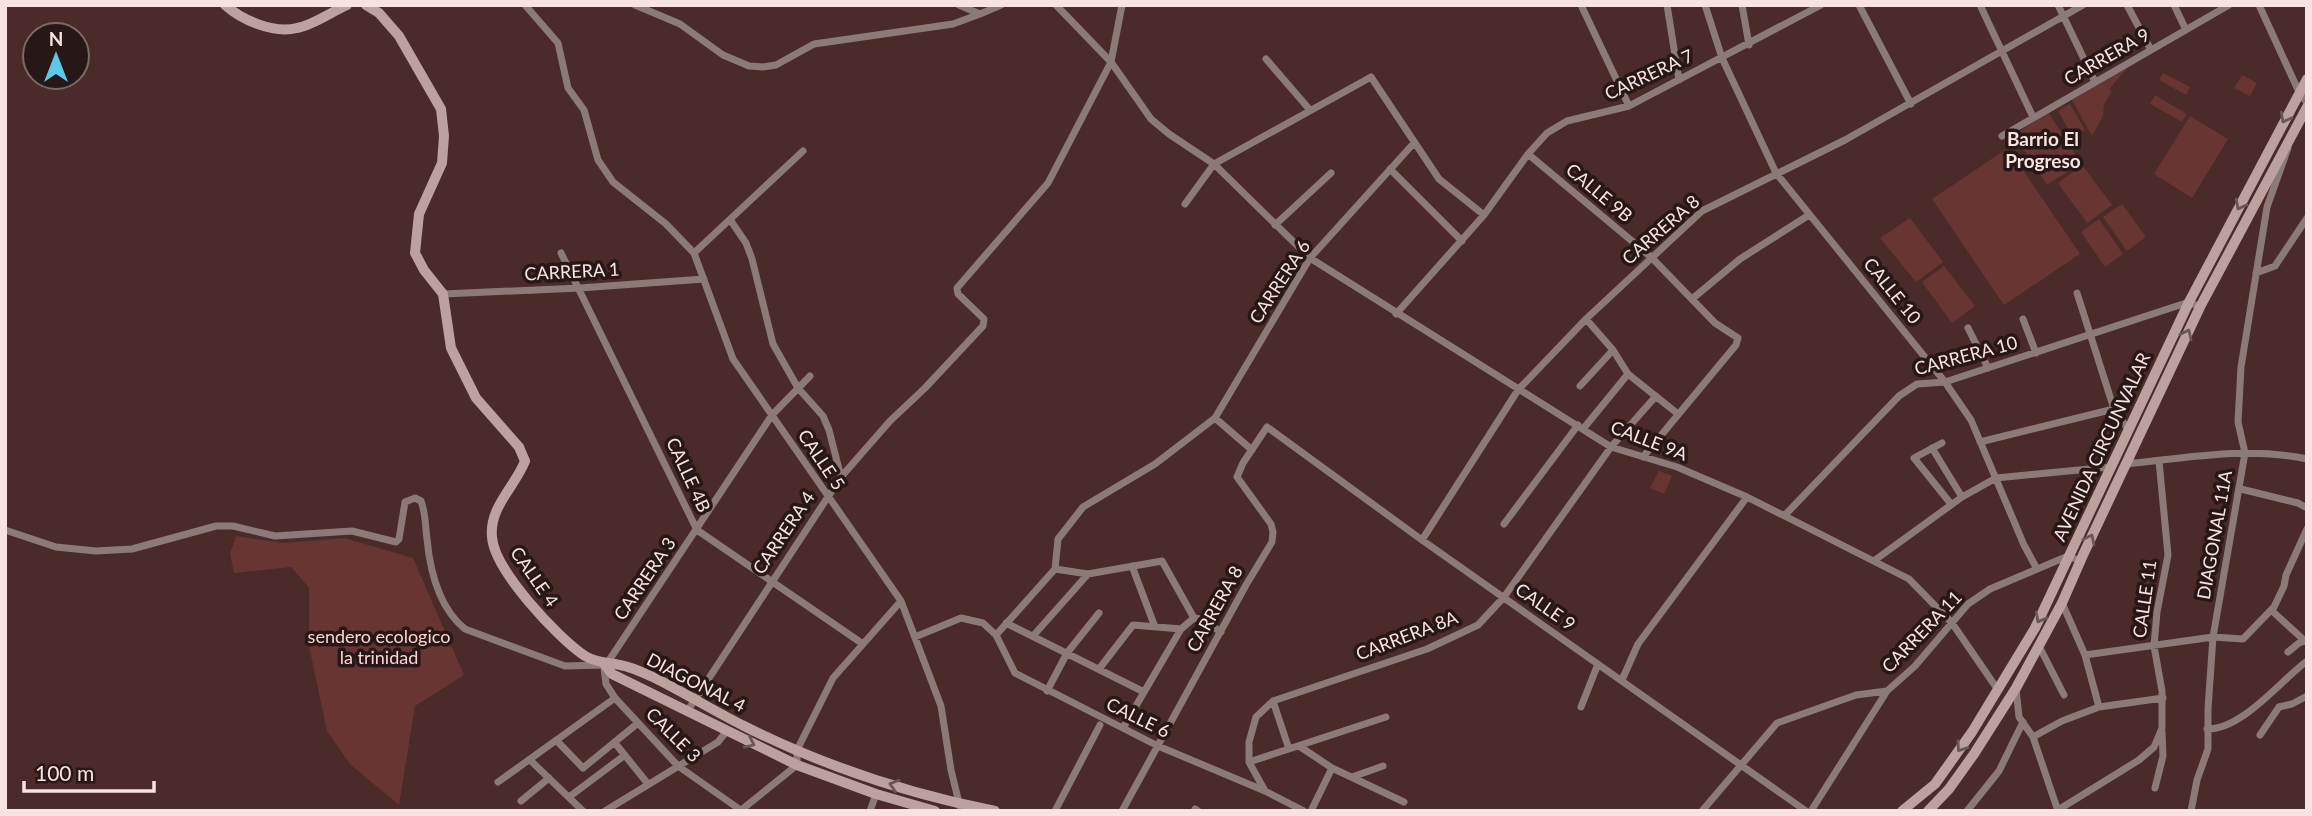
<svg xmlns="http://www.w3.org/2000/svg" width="2312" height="816" font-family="Lato,sans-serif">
<rect width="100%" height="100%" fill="#4b2b29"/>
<!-- green -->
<path fill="#673532" d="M2129,66L2110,88L2111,93L2104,104L2103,116L2092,136L2072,100Z
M2163,73L2190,87L2186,95L2159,80Z
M2242,75L2257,83L2250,96L2234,88Z
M2155,95L2187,114L2182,122L2150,104Z
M2070,104L2085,130L2073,137L2058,111Z
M2048,112L2081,163L2047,185L2014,135Z
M2190,116L2228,139L2192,198L2154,174Z
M2008,148L2080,254L2004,305L1932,199Z
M2082,165L2112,205L2087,223L2058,183Z
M2122,204L2146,237L2127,251L2103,217Z
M1910,218L1943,262L1916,282L1880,238Z
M2099,219L2123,254L2105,267L2081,232Z
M1944,266L1975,306L1952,323L1922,282Z
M1659,471L1672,476L1664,494L1650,488Z
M236,536L284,543L344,538L413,558L464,675L415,706L399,805L350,764L327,731L309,646V588L291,567L234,573L230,554Z"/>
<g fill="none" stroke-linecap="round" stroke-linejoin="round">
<!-- street -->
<path stroke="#8c7a79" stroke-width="7" d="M525,5L558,43L568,88L584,110L598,160L613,182L666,224L694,253L733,359L901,601L941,706L951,770L961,811
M635,5L680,24L723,55L749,66L763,67L776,65L814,44L953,24L980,14
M959,5L980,14L1001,5
M1056,5L1111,62L1151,119L1169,134L1214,164L1310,258L1611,447L1677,467L1747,497L1909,579L1952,623L1998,690
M1581,5L1629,106
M1667,5L1679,80
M1705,5L1722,58L1776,173L1945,382L1971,420L2024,545L2037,569
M1742,5L1749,45
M1859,5L1911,104
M1980,5L2033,117
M2058,5L2095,82
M2127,5L2151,50
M2174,5L2186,30
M2259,5L2299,92L2307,103
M1266,59L1310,110
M2002,136L2229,5
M1528,154L1651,257L1715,323L1738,338L1736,345L1643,457
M1390,169L1462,241
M1185,204L1214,164L1371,77L1439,179L1484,215
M731,221L746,243L752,259L773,344L798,388L823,416L829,430L841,477
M1275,225L1331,173
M561,253L697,530L863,644
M694,253L803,151
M2256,273L2275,266L2307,218
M2077,293L2114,409L2128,429
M443,294L580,288L704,279
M1692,299L1740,259L1809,215
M1396,314L1484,215L1528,154L1547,133L1567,121L1629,106L1821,5
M1586,319L1613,350L1628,374L1678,414
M2023,319L2036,353
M1968,328L1988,368
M1580,386L1613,350
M1215,418L1252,450
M1583,429L1628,374
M1980,442L2114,409
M1942,443L1914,458L1951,504
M1932,448L1962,497
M2126,464C2185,458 2248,446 2307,459
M2241,489L2298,503L2307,508
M1785,515L1899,396L1917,384L1945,382L2189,302L2200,307
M1504,524L1578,425
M5,530L56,547L96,551L132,549L216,526H233L275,536L352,531L396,542L399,539L405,502L415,498L421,501C426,514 425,525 427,539C430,571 439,608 465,629L565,666L605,665
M1422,540L1518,390L1586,319L1702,211L1845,140L2083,5
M1875,560L1962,497L1996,478L2110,467
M1132,566L1155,627
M1055,569L1058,539L1083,507L1155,464L1215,418L1310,258L1414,143
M2062,603L2085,655L2099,707
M2271,610L2305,641
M1194,618L1201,619L1221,632
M1006,623L1144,692
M996,635L1055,569L1088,574L1162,561L1194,618
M1033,636L1088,574
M915,637L961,618L983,623L996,635L1015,673L1158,746L1265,791L1304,811
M2039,646L2064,695
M2288,652L2299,643L2306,641
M2085,655L2213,637L2243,639L2274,607L2284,586L2286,575L2307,529
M1099,669L1133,625L1181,629
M1622,680L1638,644L1747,497
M2016,689L2019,717L2033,737L2058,811
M1047,691L1067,653L1099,613
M1273,701L1289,749
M1581,707L1598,664
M2279,707L2292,704L2307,696
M688,710L841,477L890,421L925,388L983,326L984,319L958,294L957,288L1048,183L1111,62L1122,5
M1123,728L1181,629L1194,618
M2207,729C2242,730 2280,681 2307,661
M2260,735L2279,707
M2033,737L2062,721L2099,707L2163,698
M557,741L583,768L638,723
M615,743L648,784
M1299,746L1332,768L1404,802
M530,760L583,811
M1249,762L1386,717
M1352,777L1383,766
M498,782L615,698
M2155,788L2163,756L2162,732
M1265,791L1249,762V742L1256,717L1273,701L1427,649L1478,625L1504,597L1611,447L1656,396
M569,797L625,755
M521,801L549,778
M1195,809L1198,811
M2058,810L2139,760L2154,747L2162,728V691L2154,646L2157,612L2168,555L2159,461
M605,811L718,742L726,732
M740,811L797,765V750L833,678L901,601
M742,811L678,766L615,698L606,684L604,668L772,415L810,376
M870,811L876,794
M1055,811L1100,725
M1122,811L1246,585L1272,542L1273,532L1271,524L1237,477L1243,463L1267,427L1422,540L1806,811
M1311,811L1332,768
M1702,811L1777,723L1856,695L1887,691L1915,666L1968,604L1990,589L2068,556L2080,561
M1811,811L1887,691
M1967,811L1999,771L2023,722
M2191,811L2197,780L2208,749V709L2213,637L2245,453L2238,422L2241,367L2267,207L2288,148"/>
<!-- secondary -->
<path stroke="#bca19e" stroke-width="10" d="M225,5C242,20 273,34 297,28C313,25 331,12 347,5
M366,5L379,13L399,36L441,109L444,136L442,163L419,214L415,253L424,270L443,294L451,348L476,398L519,447L525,461C515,487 489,507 492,537C494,570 557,637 585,656C597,663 607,662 620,665C632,667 644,673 655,678C685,693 714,711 744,726C822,765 909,794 995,811
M605,665L612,674L797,765L876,794L935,811
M1902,811L1935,784L1972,732L2035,628L2189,302L2307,79
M1928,811L1949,789L1974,754L2016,688L2062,603L2083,555L2200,307L2307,107"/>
</g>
<!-- one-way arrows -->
<defs><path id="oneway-chevron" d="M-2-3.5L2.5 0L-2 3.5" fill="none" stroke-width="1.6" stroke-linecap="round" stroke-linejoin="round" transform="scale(1.75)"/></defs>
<g stroke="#6a5654">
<use href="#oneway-chevron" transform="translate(2285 118) rotate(118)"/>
<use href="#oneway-chevron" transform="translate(2240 205) rotate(118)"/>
<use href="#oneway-chevron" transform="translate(2187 334) rotate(-65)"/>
<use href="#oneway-chevron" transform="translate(2090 539) rotate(-64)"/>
<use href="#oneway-chevron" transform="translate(2040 618) rotate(118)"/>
<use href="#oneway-chevron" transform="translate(750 743) rotate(25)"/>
<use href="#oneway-chevron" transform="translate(1961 747) rotate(125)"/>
<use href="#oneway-chevron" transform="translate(894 785) rotate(-163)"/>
</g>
<g text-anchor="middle" stroke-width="7" stroke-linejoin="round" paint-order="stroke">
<!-- street labels -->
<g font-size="18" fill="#f8e3e1" stroke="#271817">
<text transform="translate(2107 57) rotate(-30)" y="6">CARRERA 9</text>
<text transform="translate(1649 75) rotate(-25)" y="6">CARRERA 7</text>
<text transform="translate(1599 193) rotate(40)" y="6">CALLE 9B</text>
<text transform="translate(1661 230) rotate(-41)" y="6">CARRERA 8</text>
<text transform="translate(572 272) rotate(-3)" y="6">CARRERA 1</text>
<text transform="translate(1280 282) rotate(-57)" y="6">CARRERA 6</text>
<text transform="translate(1892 291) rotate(51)" y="6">CALLE 10</text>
<text transform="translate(1966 356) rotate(-15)" y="6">CARRERA 10</text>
<text transform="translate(1649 441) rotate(21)" y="6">CALLE 9A</text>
<text transform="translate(2102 447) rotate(-65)" y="6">AVENIDA CIRCUNVALAR</text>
<text transform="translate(821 460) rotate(56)" y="6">CALLE 5</text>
<text transform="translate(688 475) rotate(65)" y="6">CALLE 4B</text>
<text transform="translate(784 533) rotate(-56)" y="6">CARRERA 4</text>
<text transform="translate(2215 535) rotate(-80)" y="6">DIAGONAL 11A</text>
<text transform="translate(534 577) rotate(55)" y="6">CALLE 4</text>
<text transform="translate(645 579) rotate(-56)" y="6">CARRERA 3</text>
<text transform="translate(2145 599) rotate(-82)" y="6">CALLE 11</text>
<text transform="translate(1545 607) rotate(35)" y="6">CALLE 9</text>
<text transform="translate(1215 609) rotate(-61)" y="6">CARRERA 8</text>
<text transform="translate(1922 632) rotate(-46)" y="6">CARRERA 11</text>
<text transform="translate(1407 636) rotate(-21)" y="6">CARRERA 8A</text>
<text transform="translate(696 683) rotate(27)" y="6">DIAGONAL 4</text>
<text transform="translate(1138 718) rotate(26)" y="6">CALLE 6</text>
<text transform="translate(673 735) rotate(45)" y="6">CALLE 3</text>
</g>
<!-- park labels -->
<g font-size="18" fill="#fed3cf" stroke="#271817">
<text x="379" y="643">sendero ecologico<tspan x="379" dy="21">la trinidad</tspan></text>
</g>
<!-- neighbourhood labels -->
<g font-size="19" font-weight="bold" fill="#f8e3e1" stroke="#271817">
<text x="2043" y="146">Barrio El<tspan x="2043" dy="22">Progreso</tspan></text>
</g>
</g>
<!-- border -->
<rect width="2312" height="816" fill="none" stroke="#f8e3e1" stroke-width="14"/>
<!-- north arrow -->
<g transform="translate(56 56)"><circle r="33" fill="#271817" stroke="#7b6968" stroke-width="2"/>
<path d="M0-5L12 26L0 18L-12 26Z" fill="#5ac8e6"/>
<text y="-10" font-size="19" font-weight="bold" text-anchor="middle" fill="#f8e3e1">N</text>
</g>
<!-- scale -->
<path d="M24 781v10h130v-10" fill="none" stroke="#f8e3e1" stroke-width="3.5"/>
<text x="35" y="781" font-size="21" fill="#f8e3e1" stroke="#271817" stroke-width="5" paint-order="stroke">100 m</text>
</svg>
